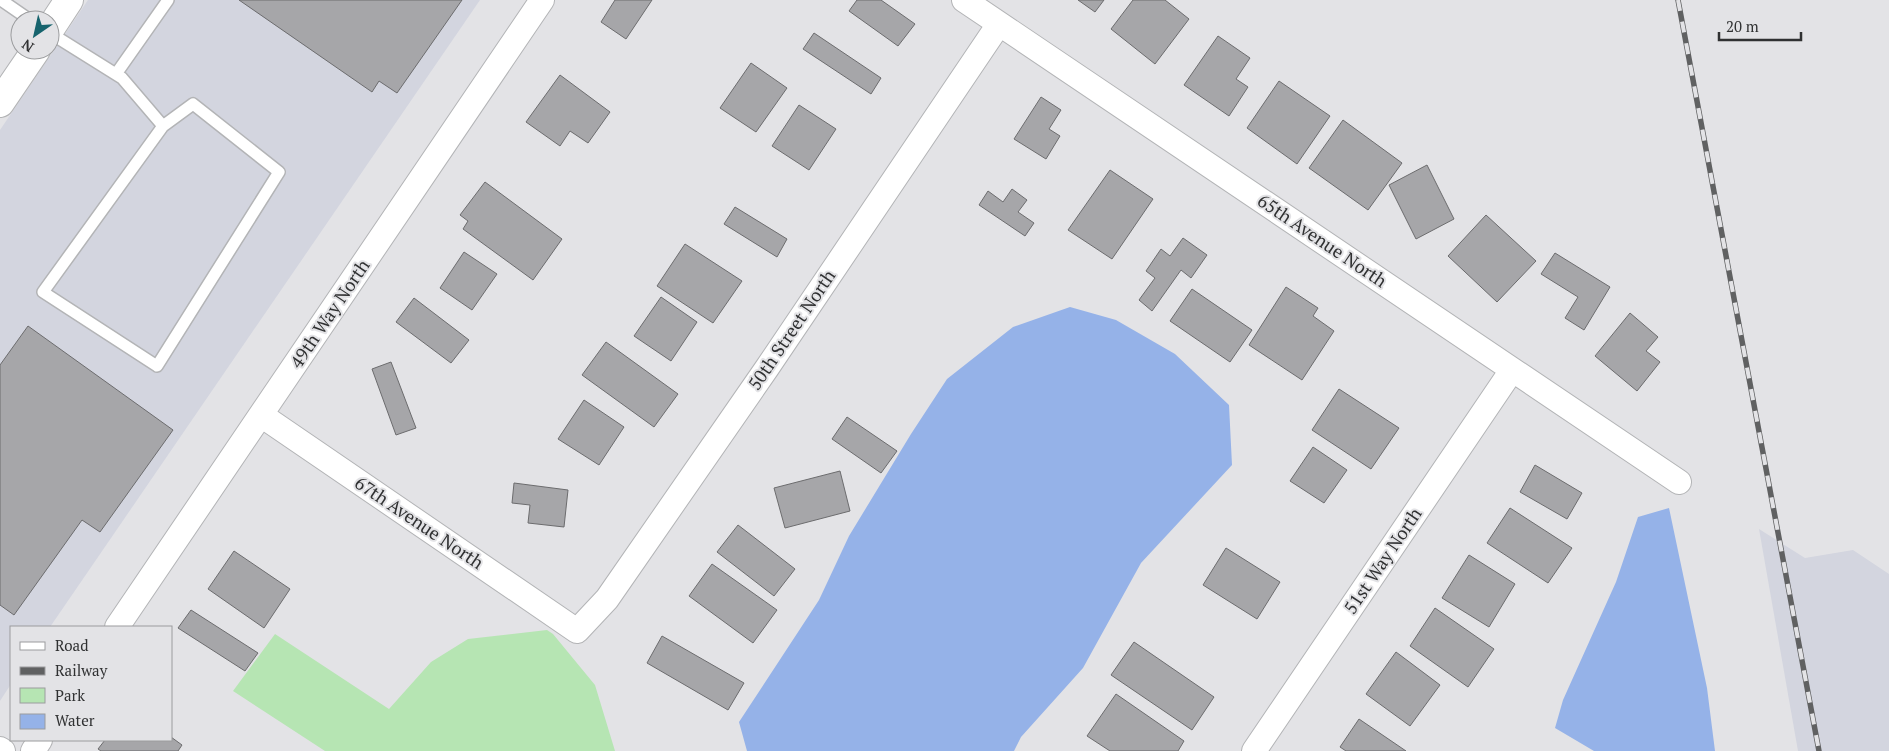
<svg xmlns="http://www.w3.org/2000/svg" width="1889" height="751" font-family="'PT Serif',serif">
<rect width="100%" height="100%" fill="#e3e3e6"/>
<!-- built -->
<path fill="#d3d5df" d="M88,0H480L50,627H11V684L0,701V130Z
M1759,529L1805,558L1853,550L1889,574V751H1798Z"/>
<!-- green -->
<path fill="#b6e5b3" d="M547,630L553,634L595,685L615,751H325L233,691L275,634L389,709L431,662L468,639Z"/>
<!-- water -->
<path fill="#95b2e8" d="M1070,307L1116,320L1175,354L1229,405L1232,465L1141,563L1083,668L1021,737L1014,751H747L739,722L819,600L849,536L911,434L947,379L1013,327Z
M1669,508L1707,688L1715,751H1594L1555,728L1563,700L1616,582L1638,517Z"/>
<!-- building -->
<path fill="#a6a6a9" stroke="#6c6c6e" d="M239,0H462L397,93L379,81L372,92Z
M615,0H652L626,39L601,22Z
M857,0H881L915,24L898,46L849,11Z
M1078,0H1104L1095,12Z
M1133,0H1165L1189,19L1155,64L1111,29Z
M814,33L881,78L871,94L803,49Z
M1218,36L1250,58L1236,79L1248,87L1229,116L1184,85Z
M751,63L787,88L756,132L720,108Z
M560,75L610,112L588,143L570,131L560,146L526,122Z
M1279,81L1330,116L1297,164L1247,128Z
M1041,97L1061,110L1049,129L1060,136L1046,159L1014,139Z
M799,105L836,129L809,170L772,146Z
M1343,120L1402,163L1368,210L1309,168Z
M1427,165L1454,219L1416,239L1389,185Z
M1110,170L1153,199L1112,259L1068,230Z
M485,182L562,239L533,280L463,229L468,221L460,215Z
M1012,189L1027,200L1018,212L1034,223L1025,236L979,205L988,191L1003,202Z
M735,207L787,239L777,257L724,224Z
M1486,215L1536,261L1497,302L1448,256Z
M1183,238L1207,255L1191,278L1181,270L1152,311L1139,300L1155,278L1146,271L1161,249L1170,256Z
M685,244L742,281L713,323L657,286Z
M464,252L497,274L472,310L440,288Z
M1555,253L1610,287L1584,330L1565,318L1578,297L1541,274Z
M1286,287L1318,308L1313,316L1334,331L1302,380L1249,345Z
M1192,289L1252,330L1230,362L1170,321Z
M661,297L697,322L671,361L634,336Z
M414,298L469,340L451,363L396,322Z
M1630,313L1658,337L1646,351L1660,362L1637,391L1595,356Z
M28,326L173,430L100,532L82,520L14,615L0,605V365Z
M606,342L678,394L654,427L582,375Z
M391,362L416,428L396,435L372,369Z
M1339,389L1399,428L1371,469L1312,430Z
M584,400L624,427L599,465L558,439Z
M847,417L897,451L881,473L832,439Z
M1313,447L1347,470L1324,503L1290,481Z
M1535,465L1582,493L1567,519L1520,492Z
M840,471L850,511L785,528L774,488Z
M514,483L568,490L564,527L528,523L530,505L512,503Z
M1510,508L1572,548L1548,583L1487,543Z
M738,525L795,569L774,596L717,552Z
M1226,548L1280,582L1257,619L1203,585Z
M234,551L290,589L264,628L208,589Z
M1469,555L1515,584L1489,627L1442,598Z
M712,564L777,610L753,643L689,596Z
M1435,608L1494,649L1468,687L1410,646Z
M191,610L258,653L245,671L178,628Z
M662,636L744,683L728,710L647,663Z
M1134,642L1214,697L1192,730L1111,675Z
M1396,652L1440,685L1410,726L1366,694Z
M1116,694L1184,741L1178,751H1110L1087,736Z
M1359,719L1406,751H1346L1340,747Z
M171,737L182,745L178,751H101L98,749L105,740H171Z"/>
<g fill="none" stroke-linecap="round" stroke-linejoin="round">
<defs>
<path id="service" d="M1,0L30,20
M50,33L122,78L163,126
M116,74L168,0
M193,104L279,172L157,366L43,292L163,126Z"/>
<path id="minor" d="M964,0L1679,482
M261,415L577,631L607,599L767,368L999,24
M117,627L542,0
M0,749L3,751
M33,751L40,740
M1254,751L1512,370"/>
<path id="secondary" d="M50,29L69,0
M0,103L36,50"/>
</defs>
<!-- service casing -->
<use href="#service" stroke="#b3b4b6" stroke-width="14"/>
<!-- minor casing -->
<use href="#minor" stroke="#b3b4b6" stroke-width="26"/>
<!-- secondary casing -->
<use href="#secondary" stroke="#b3b4b6" stroke-width="30"/>
<!-- service -->
<use href="#service" stroke="#fff" stroke-width="11"/>
<!-- minor -->
<use href="#minor" stroke="#fff" stroke-width="24"/>
<!-- secondary -->
<use href="#secondary" stroke="#fff" stroke-width="28"/>
<defs>
<path id="rail" d="M1678,0L1819,751"/>
</defs>
<!-- rail casing -->
<use href="#rail" stroke="#606162" stroke-width="5.5"/>
<!-- rail -->
<use href="#rail" stroke="#e3e3e6" stroke-width="4" stroke-dasharray="11" stroke-linecap="butt"/>
</g>
<g text-anchor="middle" stroke-width="4" stroke-linejoin="round" paint-order="stroke">
<!-- street labels -->
<g font-size="18" fill="#303132" stroke="#e3e3e6">
<text transform="translate(1322 241) rotate(34)" y="6">65th Avenue North</text>
<text transform="translate(330 314) rotate(-56)" y="6">49th Way North</text>
<text transform="translate(792 330) rotate(-56)" y="6">50th Street North</text>
<text transform="translate(419 523) rotate(34)" y="6">67th Avenue North</text>
<text transform="translate(1383 561) rotate(-56)" y="6">51st Way North</text>
</g>
</g>
<!-- legend -->
<rect x="10" y="626" width="162" height="115" fill="#e3e3e6" stroke="#9b9c9e"/>
<rect x="20" y="642" width="25" height="8" fill="#ffffff" stroke="#9b9c9e"/>
<text x="55" y="651" font-size="15" fill="#303132">Road</text>
<rect x="20" y="667" width="25" height="8" fill="#606162" stroke="#9b9c9e"/>
<text x="55" y="676" font-size="15" fill="#303132">Railway</text>
<rect x="20" y="688" width="25" height="15" fill="#b6e5b3" stroke="#9b9c9e"/>
<text x="55" y="701" font-size="15" fill="#303132">Park</text>
<rect x="20" y="714" width="25" height="15" fill="#95b2e8" stroke="#9b9c9e"/>
<text x="55" y="726" font-size="15" fill="#303132">Water</text>
<!-- north arrow -->
<g transform="translate(35 35) rotate(214)"><circle r="24" fill="#e3e3e6" stroke="#9b9c9e"/>
<path d="M0-4L9 19L0 12L-9 19Z" fill="#16636d"/>
<text y="-8" font-size="14" font-weight="bold" text-anchor="middle" fill="#303132">N</text>
</g>
<!-- scale -->
<path d="M1719 32v8h82v-8" fill="none" stroke="#303132" stroke-width="2.5"/>
<text x="1726" y="32" font-size="15" fill="#303132" stroke="#e3e3e6" stroke-width="4" paint-order="stroke">20 m</text>
</svg>
